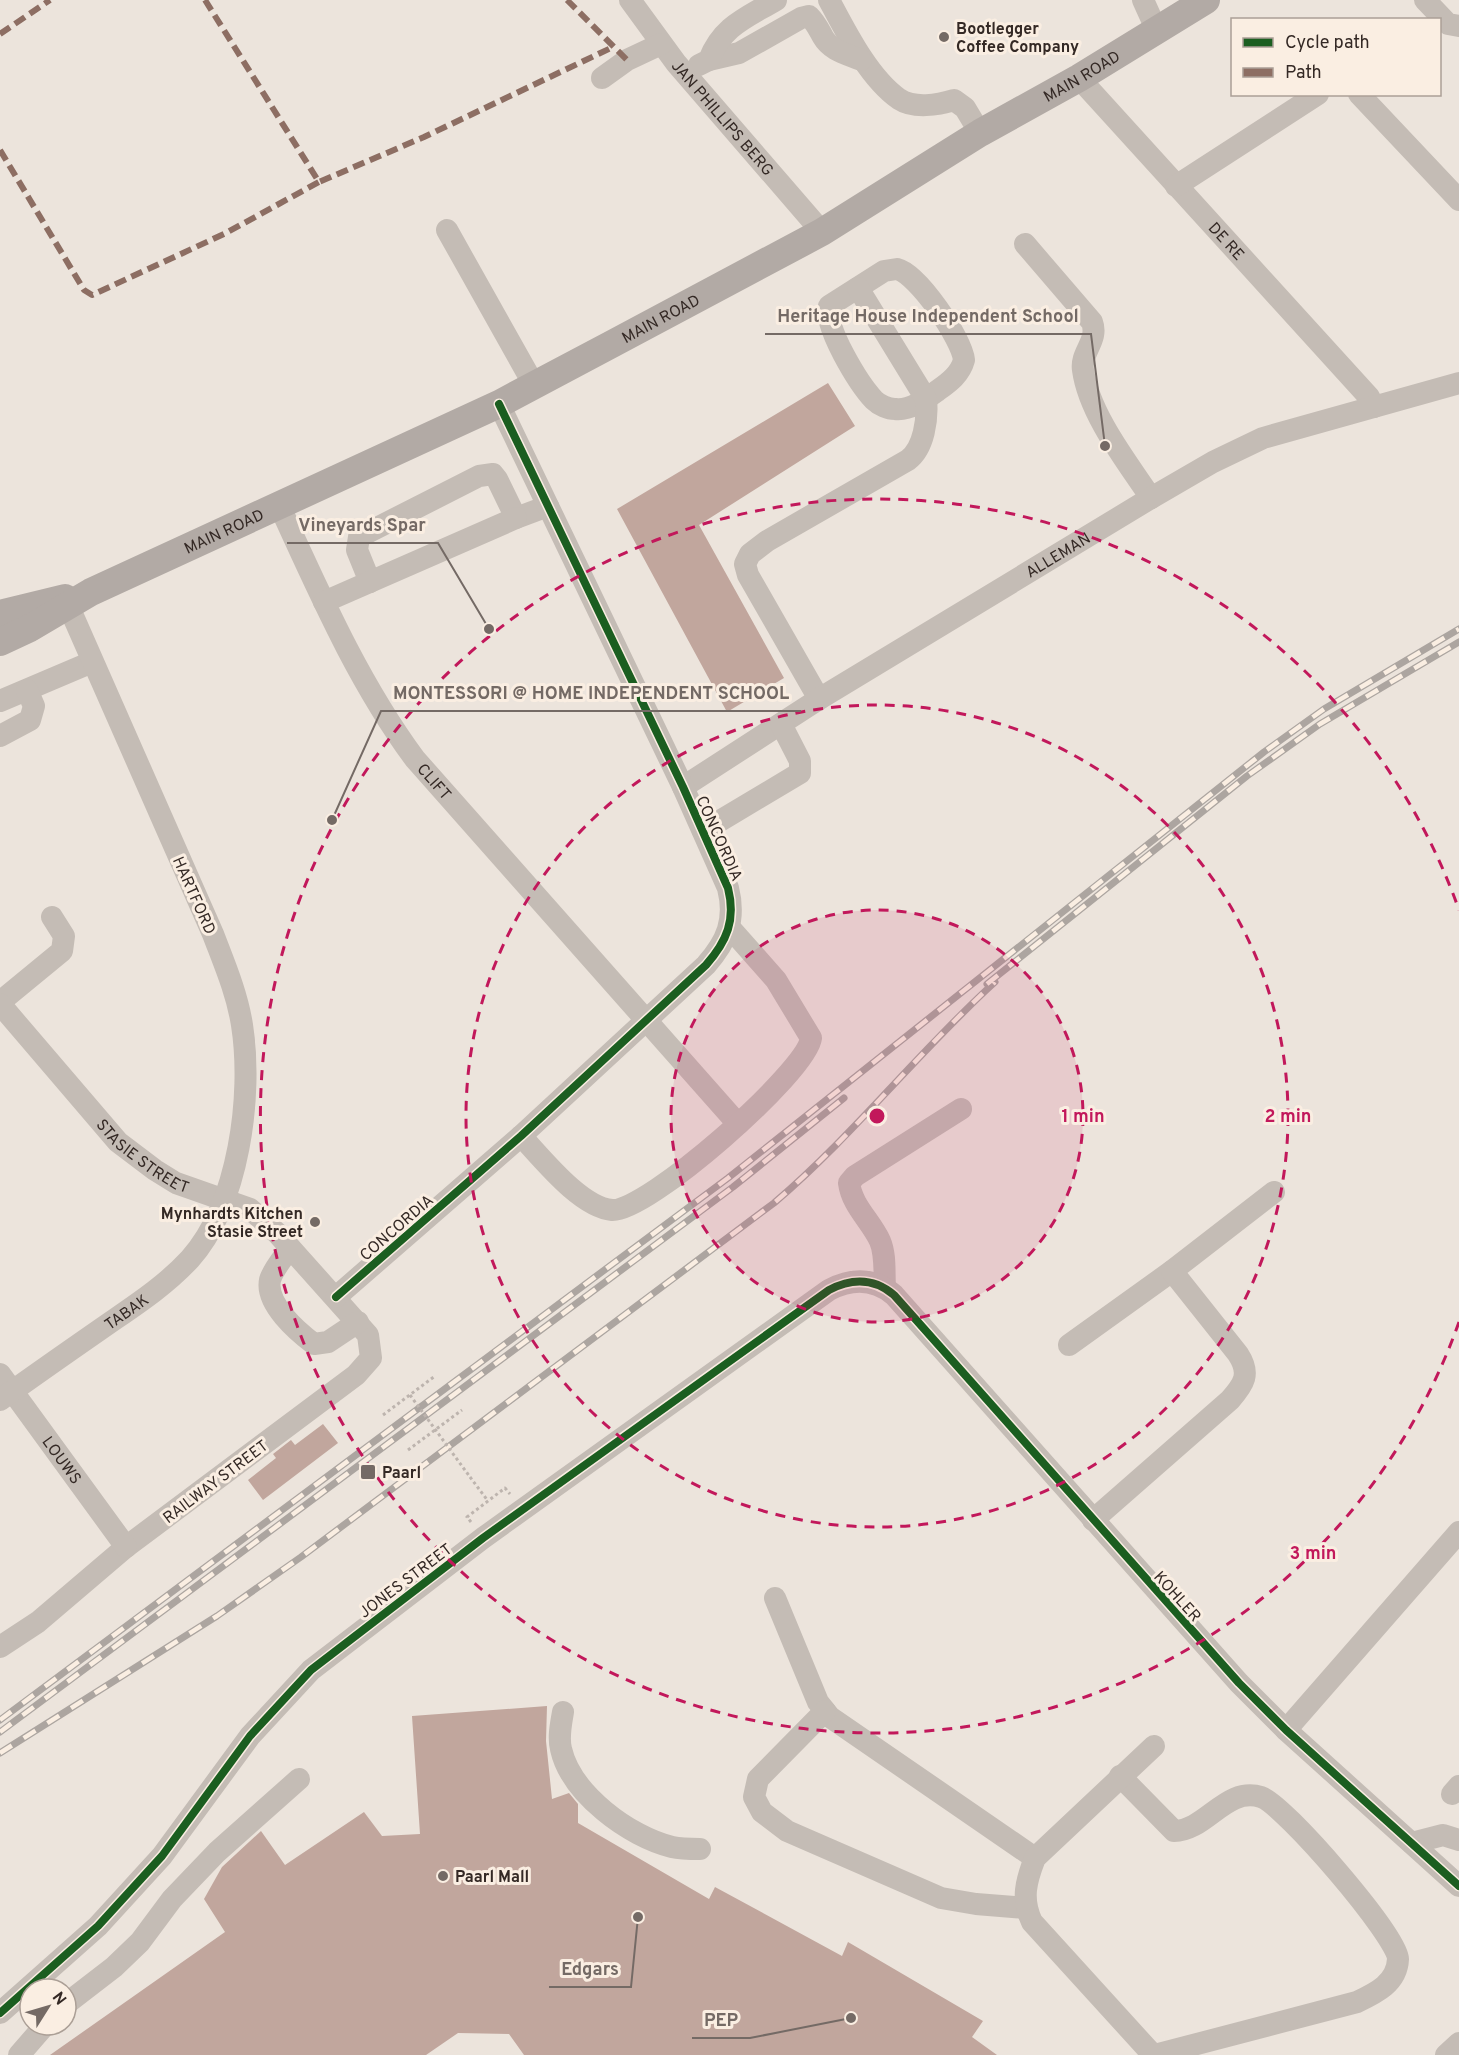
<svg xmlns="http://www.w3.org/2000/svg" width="1459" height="2055" font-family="Overpass,sans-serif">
<rect width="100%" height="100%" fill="#ece4dc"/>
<!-- building -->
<path fill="#c1a69d" d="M828,383L855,426L699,525L784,678L727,712L617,509Z
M323,1424L338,1443L263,1500L248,1480L276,1458L273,1454L291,1440L295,1445Z
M547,1706L546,1741L552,1799L569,1793L578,1804V1823L709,1899L715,1887L842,1956L848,1942L983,2021L972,2037L997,2055H524L509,2034L458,2033L426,2055H50L225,1932L204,1899L222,1867L261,1831L285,1865L364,1812L382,1836L420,1834L412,1716Z"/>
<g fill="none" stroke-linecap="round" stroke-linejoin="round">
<!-- path -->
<path stroke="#bdb4ae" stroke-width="3" stroke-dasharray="3 3" stroke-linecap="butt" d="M383,1415L435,1376
M408,1450L462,1410
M470,1477L488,1501
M471,1522L467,1517L505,1488L510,1494"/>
<!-- minor -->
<g stroke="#c4bcb5" stroke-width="22">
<path id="s1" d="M630,0L676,63L822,232"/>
<path d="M829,0C846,32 869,78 899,99C914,109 938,105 954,100L965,108L980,133"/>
<path d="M1143,0L1157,31"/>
<path d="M1425,0L1448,24L1459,26"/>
<path d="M709,60L739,53L801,18L809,16C816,23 818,28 823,37C831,51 847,54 861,60"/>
<path d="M699,65L709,60C722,26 746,18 776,0"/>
<path d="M602,78L627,60L661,44"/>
<path id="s2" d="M1079,78L1369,397L1374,407"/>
<path d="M1359,94L1459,200"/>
<path d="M1176,186L1318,94"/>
<path d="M447,230L534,385"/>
<path d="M1025,244L1092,322C1099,341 1080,352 1083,370C1089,414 1127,462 1151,498"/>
<path d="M897,269C918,274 962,339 964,360C960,375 948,383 937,391C926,399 910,411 895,409C888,409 879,405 874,400C859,384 823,326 829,306L884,271Z"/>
<path id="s3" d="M280,507C320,594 358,682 415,759L738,1124"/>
<path d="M370,582L357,550L359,537L479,476L493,474L497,479L516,518L548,506"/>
<path d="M324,602L516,518"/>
<path d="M819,699L748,575L745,564L750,554L767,541L908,460C924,448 928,419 926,399L858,288"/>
<path d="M0,701L92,662"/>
<path d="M0,736L30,720L34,706L27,690"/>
<path id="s4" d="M683,787L819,699L1151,498L1213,462L1263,438L1459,383"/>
<path d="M703,831L800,773V761L781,724"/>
<path d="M0,1002L62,951L64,936L52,917"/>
<path id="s5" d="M0,1004L118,1142L155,1170L176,1183L250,1209L277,1233L368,1335L371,1358L356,1375L126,1547L38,1622L0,1647"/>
<path d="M521,1136C542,1158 580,1207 612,1210C646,1213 807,1072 811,1038L776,980L730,928"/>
<path d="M290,1248C284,1257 273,1269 270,1280C265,1304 298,1332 314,1344L328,1342L358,1322"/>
<path d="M885,1288C884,1273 886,1255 880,1241C871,1221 852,1206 849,1183L855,1176L961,1109"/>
<path d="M336,1297L521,1136L706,965C727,941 736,920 728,888L683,787L499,404"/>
<path d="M1069,1345L1172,1271"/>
<path id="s6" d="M0,1374L126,1547"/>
<path id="s7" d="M0,1400C36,1374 72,1349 108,1324C137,1304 166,1285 190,1259C239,1204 253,1095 242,1025C237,993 224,963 213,934L65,598"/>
<path d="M1093,1520L1230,1400C1244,1384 1251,1374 1238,1354L1172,1271L1274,1192"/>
<path d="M775,1598L818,1702L830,1717L1035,1858"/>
<path d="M825,1711L758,1779L754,1797L762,1812L787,1831L941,1898L976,1904L1026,1908"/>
<path d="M563,1712C561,1724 558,1737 561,1749C571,1794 630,1837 672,1847C681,1849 691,1849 700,1849"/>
<path d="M1286,1730L1459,1532"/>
<path d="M1120,1776L1174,1831C1206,1831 1226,1786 1261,1797C1284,1804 1398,1937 1398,1959C1397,1983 1376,1993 1357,2002L1155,2055"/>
<path d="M1452,1794L1459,1786"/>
<path d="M1412,1843L1443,1835L1459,1840"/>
<path d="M66,2004L114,1967L140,1942L172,1899L217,1852L299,1779"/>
<path d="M0,2013L98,1926L162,1856L250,1736L311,1670L483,1538L829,1290C852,1278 874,1278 894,1295L1239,1683L1286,1730L1459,1886"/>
<path d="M19,2055L45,2025"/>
<path d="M1153,2055L1032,1922C1021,1899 1026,1881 1035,1858L1154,1746"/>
<path d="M1446,2055L1459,2043"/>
</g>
<!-- major -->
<g stroke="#b2aaa5" stroke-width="28">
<path d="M0,614L65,598"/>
<path id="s8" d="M0,642L30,628L91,592L499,404L612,344L822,232L980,133L1079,78L1206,0"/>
</g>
<defs>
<path id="rail" d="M987,984L1247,776L1320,724L1459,642
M0,1720L728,1178L1264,752L1324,709L1459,629
M0,1732L733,1187L844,1098
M0,1753L217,1616L301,1557L774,1203C854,1135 918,1052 995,982"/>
</defs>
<!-- rail casing -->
<use href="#rail" stroke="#aca5a0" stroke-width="7"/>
<!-- rail -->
<use href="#rail" stroke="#faeee2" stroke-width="4.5" stroke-dasharray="14" stroke-linecap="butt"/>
<!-- path-bridge -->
<path stroke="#bdb4ae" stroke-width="3" stroke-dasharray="3 3" stroke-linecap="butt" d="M410,1395L470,1477"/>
<!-- quiet -->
<path stroke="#8d6e63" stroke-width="6" stroke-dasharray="12 6" stroke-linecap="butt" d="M205,0L319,182L424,137L613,47
M567,0L627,60
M0,34L50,0
M0,150L84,290L92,295L224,234L319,182"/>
<defs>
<path id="cycleway" d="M336,1297L521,1136L706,965C727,941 736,920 728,888L683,787L499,404
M0,2013L98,1926L162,1856L250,1736L311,1670L483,1538L829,1290C852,1278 874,1278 894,1295L1239,1683L1286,1730L1459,1886"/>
</defs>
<!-- cycleway casing -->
<use href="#cycleway" stroke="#faeee2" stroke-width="11"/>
<!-- cycleway -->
<use href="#cycleway" stroke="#1b5e20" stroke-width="8"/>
</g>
<!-- distance rings -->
<circle cx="877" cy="1116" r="206" fill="#c2185b" fill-opacity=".12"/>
<g fill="none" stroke="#c2185b" stroke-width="3" stroke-dasharray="10 8">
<circle cx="877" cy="1116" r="206"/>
<circle cx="877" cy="1116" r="411"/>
<path d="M1459 1322A617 617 0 1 1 1459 910"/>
</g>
<!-- markers -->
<g fill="#746a65" stroke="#faeee2" stroke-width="2">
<circle cx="944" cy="37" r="6"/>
<circle cx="315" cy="1222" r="6"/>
<rect x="360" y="1464" width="16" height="16" rx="3"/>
<circle cx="443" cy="1876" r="6"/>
</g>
<g text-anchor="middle" stroke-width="6" stroke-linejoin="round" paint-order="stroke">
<!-- poi labels -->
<g font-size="16" font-weight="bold" fill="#342925" stroke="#faeee2" text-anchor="start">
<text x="956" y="34">Bootlegger<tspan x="956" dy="18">Coffee Company</tspan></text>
<text x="303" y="1219" text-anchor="end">Mynhardts Kitchen<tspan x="303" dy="18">Stasie Street</tspan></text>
<text x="382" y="1478">Paarl</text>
<text x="455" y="1882">Paarl Mall</text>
</g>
<!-- street labels -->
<g font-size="16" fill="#342925" stroke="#faeee2">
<text dy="6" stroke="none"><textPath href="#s8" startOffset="1222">MAIN ROAD</textPath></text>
<text dy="6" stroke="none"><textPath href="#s1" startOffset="150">JAN PHILLIPS BERG</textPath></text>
<text dy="6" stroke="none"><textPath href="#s2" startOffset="220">DE RE</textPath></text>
<text dy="6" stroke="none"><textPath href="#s8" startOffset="736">MAIN ROAD</textPath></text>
<text dy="6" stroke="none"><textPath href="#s8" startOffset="250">MAIN ROAD</textPath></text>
<text dy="6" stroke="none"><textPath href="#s4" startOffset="441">ALLEMAN</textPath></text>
<text dy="6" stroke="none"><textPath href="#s3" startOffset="316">CLIFT</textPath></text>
<text transform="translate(720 838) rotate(66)" y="6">CONCORDIA</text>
<text transform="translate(195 895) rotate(66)" y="6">HARTFORD</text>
<text dy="6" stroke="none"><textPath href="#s5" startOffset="210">STASIE STREET</textPath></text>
<text transform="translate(396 1227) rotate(-41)" y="6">CONCORDIA</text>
<text dy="6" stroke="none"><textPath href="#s7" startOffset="154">TABAK</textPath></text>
<text dy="6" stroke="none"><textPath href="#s6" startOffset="106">LOUWS</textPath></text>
<text transform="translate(215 1481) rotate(-37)" y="6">RAILWAY STREET</text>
<text transform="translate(405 1580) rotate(-37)" y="6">JONES STREET</text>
<text transform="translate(1178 1596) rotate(48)" y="6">KOHLER</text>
</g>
</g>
<circle cx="877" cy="1116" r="9" fill="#c2185b" stroke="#faeee2" stroke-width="3"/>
<g font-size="18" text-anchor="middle" font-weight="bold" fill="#c2185b" stroke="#faeee2" stroke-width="6" stroke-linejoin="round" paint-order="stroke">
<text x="1083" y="1122">1 min</text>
<text x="1288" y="1122">2 min</text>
<text x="1313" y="1559">3 min</text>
</g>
<!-- callouts -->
<path fill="none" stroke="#746a65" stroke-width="2" d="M1105 446L1091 334H765M489 629L438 543H287M332 820L381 711H801M638 1917L631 1987H549M851 2018L750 2038H692"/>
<g fill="#746a65" stroke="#faeee2" stroke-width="2">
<circle cx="1105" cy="446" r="6"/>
<circle cx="489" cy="629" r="6"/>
<circle cx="332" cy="820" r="6"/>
<circle cx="638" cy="1917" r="6"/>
<circle cx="851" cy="2018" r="6"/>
</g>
<g font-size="18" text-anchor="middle" font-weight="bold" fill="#746a65" stroke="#faeee2" stroke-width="6" stroke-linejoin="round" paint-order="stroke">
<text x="928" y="322">Heritage House Independent School</text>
<text x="362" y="531">Vineyards Spar</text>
<text x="591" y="699">MONTESSORI @ HOME INDEPENDENT SCHOOL</text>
<text x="590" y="1975">Edgars</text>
<text x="721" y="2026">PEP</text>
</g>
<!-- legend -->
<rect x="1231" y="18" width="210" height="78" fill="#faeee2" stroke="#ab9f96" stroke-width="1.5"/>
<rect x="1243" y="38" width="30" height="9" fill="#1b5e20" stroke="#ab9f96" stroke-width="1.5"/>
<text x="1285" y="48" font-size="18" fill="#342925">Cycle path</text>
<rect x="1243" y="68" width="30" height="9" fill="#8d6e63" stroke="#ab9f96" stroke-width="1.5"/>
<text x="1285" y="78" font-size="18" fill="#342925">Path</text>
<!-- north arrow -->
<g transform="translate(48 2007) rotate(53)"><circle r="28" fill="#faeee2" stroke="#ab9f96" stroke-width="1.5"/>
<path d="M0-4.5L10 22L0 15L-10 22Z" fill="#746a65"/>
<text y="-9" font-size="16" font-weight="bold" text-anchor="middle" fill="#342925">N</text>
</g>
</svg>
